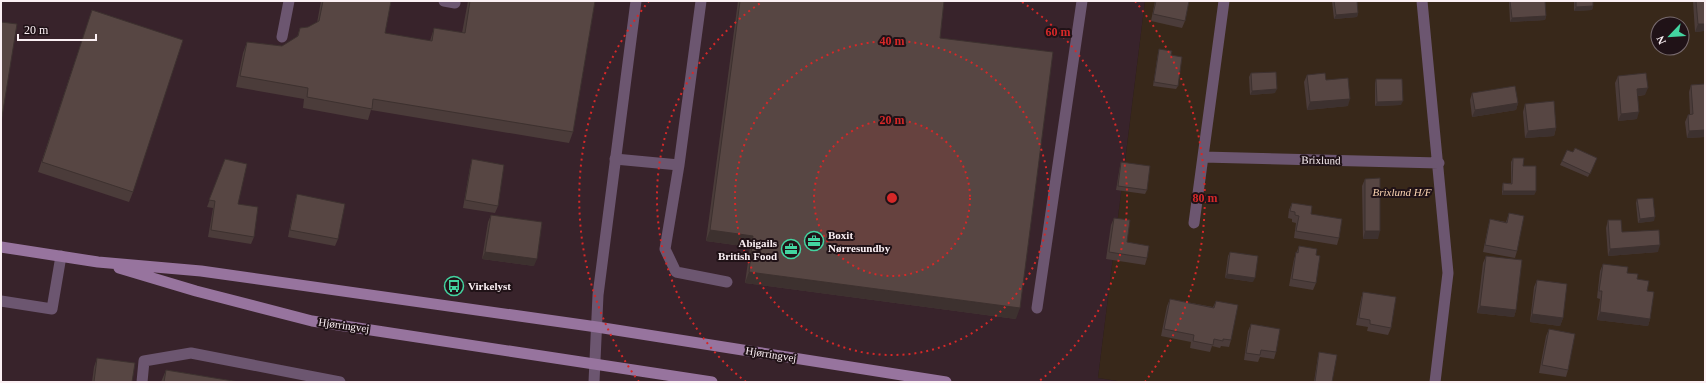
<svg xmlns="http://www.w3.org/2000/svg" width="1706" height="383" font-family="'Times New Roman',serif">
<rect width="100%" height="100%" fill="#291b20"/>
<!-- built -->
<path fill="#38232b" d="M1,1H1145L1098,378L1124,382H1Z"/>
<!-- green -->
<path fill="#38281a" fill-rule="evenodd" d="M1145,1H1705V382H1124L1098,378ZM1658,24H1682V48H1658Z"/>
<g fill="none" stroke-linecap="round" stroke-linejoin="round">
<!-- service -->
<path stroke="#6c5670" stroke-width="11" d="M444,1L455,3
M701,1L679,165L665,249L676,272L727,282
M1422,1L1448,273L1435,382
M282,37L289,1
M1203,157L1439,163
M615,159L679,165
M1194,223L1224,1
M1,301L52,309L61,256
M1037,308L1082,1
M142,382L144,361L191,353L340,382"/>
<!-- minor -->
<path stroke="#6c5670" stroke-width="11" d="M594,382L598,295L636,1"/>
<!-- secondary -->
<path stroke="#97749e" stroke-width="11" d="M1,247L98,262L201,271L597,327L946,382
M119,268L196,291L312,321L712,382"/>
</g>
<!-- wall -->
<path fill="#4b3c3a" d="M321,1H391L385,33L430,41L434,28L462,33L468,1H595L573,132L569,143L371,110L368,120L303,108L304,99L236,87L243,53L247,42L282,46L297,37L300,28L308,27L317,23Z
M738,1H944L940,38L1016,319L745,283L750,247L706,241Z
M1155,1H1189L1185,21L1182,28L1151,21Z
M1332,1H1357L1358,13L1357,17L1334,19Z
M1509,1H1545L1546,16L1545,20L1510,22Z
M1574,1H1593V6L1592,10L1574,11Z
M1693,1H1705V37L1704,31L1695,32Z
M92,10L133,192L129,202L38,172Z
M1159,49L1171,55L1178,86L1176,89L1153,86L1158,53Z
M1251,73L1275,93L1250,95L1249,77Z
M1307,75L1326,80L1348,106L1307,110L1304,82Z
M1618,76L1645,95L1638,96L1637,119L1618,121L1615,83Z
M1376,79L1401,105L1375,106V83Z
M1705,84V137L1687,138L1685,122L1688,115L1690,114L1689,92L1691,85Z
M1472,93L1518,103L1516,110L1472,117L1470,100Z
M1525,104L1556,128L1554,136L1525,138L1523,112Z
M1513,158L1523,166L1536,191L1534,195H1502V187L1503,183H1511V162Z
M1597,158L1588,177L1560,165L1562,161Z
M225,159L238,204L254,237L251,244L208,237L213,208L207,207Z
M472,159L498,206L495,213L463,208L470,167Z
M1121,162L1147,190L1145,194L1116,190L1120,166Z
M1365,179L1378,239H1363L1362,186Z
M297,194L338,239L335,246L288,237L295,201Z
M1637,199L1654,221L1638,223L1636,203Z
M1292,203L1311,214L1339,238L1337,245L1294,238L1296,223L1292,222V219L1288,218L1289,210Z
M1509,213L1517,251L1515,258L1483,252L1488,227L1490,219L1506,222Z
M491,215L534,266L482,259L488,222Z
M1114,218L1127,242L1147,258L1145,265L1106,259L1111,225Z
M1608,220L1622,232L1658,252L1608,256L1606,228Z
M1299,246L1316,283L1313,290L1289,286L1294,259Z
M1230,252L1253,282L1225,278L1228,256Z
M1486,256L1516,310L1514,317L1477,313L1483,263Z
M1603,264L1627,273L1637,279L1647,291L1650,319L1648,326L1597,320L1600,299L1597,298L1600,271Z
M1537,280L1563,318L1560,326L1530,322L1534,287Z
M1363,292L1391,328L1388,335L1367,331L1368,327L1356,325L1361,299Z
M1170,299L1213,307L1216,301L1231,340L1229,347L1221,346L1220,348L1212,346L1210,352L1190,348L1191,342L1161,336L1167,306Z
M1251,324L1276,352L1274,359L1260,357L1258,362L1244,360L1248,331Z
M1549,329L1568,370L1566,377L1539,373L1546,336Z
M1319,352L1332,382H1314L1318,356Z
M97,358L132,382H92L94,367Z
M166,370L239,382H161Z"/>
<!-- shaded-wall -->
<path fill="#3d312f" d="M1593,6L1592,10L1574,11L1576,7Z
M1358,13L1357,17L1334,19L1336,15Z
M1546,16L1545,20L1510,22L1512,18Z
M1698,24H1705L1704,31L1695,32Z
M1648,88L1645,95L1635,96L1637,89Z
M1277,89L1275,93L1250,95L1252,91Z
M1350,99L1348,106L1307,110L1310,102Z
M1403,101L1401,105L1375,106L1377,102Z
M1518,103L1516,110L1472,117L1475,110Z
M1639,112L1637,119L1618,121L1621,114Z
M1556,128L1554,136L1525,138L1528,131Z
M1705,130V137L1687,138L1689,131Z
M1503,191H1536L1534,195H1502Z
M1655,217L1654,221L1638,223L1640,219Z
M710,230L753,236L750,247L706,241Z
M1365,231H1380L1378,239H1363Z
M1660,245L1658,252L1608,256L1610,249Z
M485,252L537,259L534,266L482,259Z
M749,272L1020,308L1016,319L745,283Z
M1227,274L1255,278L1253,282L1225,278Z
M1480,306L1516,310L1514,317L1477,313Z
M1600,312L1650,319L1648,326L1597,320Z
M1532,314L1563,318L1560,326L1530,322Z"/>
<!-- building -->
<path fill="#574643" stroke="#3d312f" d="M323,1H391L385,33L432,41L434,28L465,33L470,1H595L573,132L373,99L372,109L307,97L308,88L240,76L247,42L282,46L298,36L300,28L308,27L319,21Z
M740,1H944L940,38L1053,52L1020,308L749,272L753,236L710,230Z
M1156,1H1189L1185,21L1153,14Z
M1334,1H1357L1358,13L1336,15Z
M1510,1H1545L1546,16L1512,18Z
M1576,1H1593V6L1576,7Z
M1696,1H1705V24H1698Z
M92,10L183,40L133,192L42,162Z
M1,22L17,24L1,123Z
M1159,49L1172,51L1171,55L1182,57L1178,86L1154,82Z
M1276,72L1277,89L1252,91L1251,73Z
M1325,73L1326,80L1348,78L1350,99L1310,102L1307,75Z
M1646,73L1648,88L1637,89L1639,112L1621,114L1618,76Z
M1376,79H1402L1403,101L1377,102Z
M1705,84V130L1689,131L1688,115L1693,114L1691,85Z
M1515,86L1518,103L1475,110L1472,93Z
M1554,101L1556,128L1528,131L1525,104Z
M1575,148L1597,158L1590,174L1562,161L1567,150L1573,152Z
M1513,158H1524L1523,166H1536V191H1503V183L1512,184Z
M225,159L247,164L238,204L258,207L254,237L211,230L215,201L209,200Z
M472,159L504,165L498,206L465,200Z
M1121,162L1150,166L1147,190L1118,186Z
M1380,178V231H1365V179Z
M297,194L345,204L338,239L290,230Z
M1653,198L1655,217L1640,219L1637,199Z
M1292,203L1312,206L1311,214L1342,219L1339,238L1296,231L1299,216L1295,215V212L1290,211Z
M1509,213L1524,216L1517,251L1485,245L1490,219L1507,223Z
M491,215L542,222L537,259L485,252Z
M1114,218L1130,220L1127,242L1149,246L1147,258L1109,252Z
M1608,220H1621L1622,232L1659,230L1660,245L1610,249Z
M1299,246L1317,249L1316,255L1320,256L1316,283L1292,279L1296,252L1298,253Z
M1230,252L1258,256L1255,278L1227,274Z
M1486,256L1522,260L1516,310L1480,306Z
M1603,264L1628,267L1627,273L1638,274L1637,279L1649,281L1647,291L1654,292L1650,319L1600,312L1602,291H1599Z
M1537,280L1567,284L1563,318L1532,314Z
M1363,292L1396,297L1391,328L1370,324V320L1359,318Z
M1170,299L1214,308L1216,301L1238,305L1231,340L1223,339V341L1214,339L1213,345L1193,341L1194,335L1164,329Z
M1251,324L1280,329L1276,352L1261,350L1260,355L1246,353Z
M1549,329L1575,334L1568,370L1542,365Z
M1319,352L1337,355L1332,382H1315Z
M97,358L135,363L132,382H94Z
M166,370L239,382H164Z"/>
<!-- distance rings -->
<circle cx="892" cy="198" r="78" fill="#d62828" fill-opacity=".12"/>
<g fill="none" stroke="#d62828" stroke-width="2" stroke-dasharray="2 4">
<circle cx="892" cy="198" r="78"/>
<circle cx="892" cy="198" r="157"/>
<path d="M746 382A235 235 0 0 1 762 2M1022 2A235 235 0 0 1 1038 382"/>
<path d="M639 382A313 313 0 0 1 649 1M1135 1A313 313 0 0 1 1145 382"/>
</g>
<!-- icons -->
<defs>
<symbol id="office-ring" viewBox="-11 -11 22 22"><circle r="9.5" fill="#201217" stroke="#43d4a0" stroke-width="1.5"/><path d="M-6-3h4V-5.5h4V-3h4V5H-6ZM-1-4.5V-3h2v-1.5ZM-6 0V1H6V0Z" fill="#43d4a0"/></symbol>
<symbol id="bus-ring" viewBox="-11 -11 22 22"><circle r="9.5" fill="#201217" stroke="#43d4a0" stroke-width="1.5"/><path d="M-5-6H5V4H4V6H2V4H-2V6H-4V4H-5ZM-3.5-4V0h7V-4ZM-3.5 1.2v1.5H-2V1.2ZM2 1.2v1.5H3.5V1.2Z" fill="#43d4a0"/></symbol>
</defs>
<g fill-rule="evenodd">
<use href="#office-ring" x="803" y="230" width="22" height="22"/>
<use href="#office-ring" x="780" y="238" width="22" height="22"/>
<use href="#bus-ring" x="443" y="275" width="22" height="22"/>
</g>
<g text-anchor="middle" stroke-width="4" stroke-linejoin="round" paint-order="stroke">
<!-- street labels -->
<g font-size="11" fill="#fbf0f4" stroke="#201217">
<text transform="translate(1321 160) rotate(1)" y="4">Brixlund</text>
<text transform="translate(344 325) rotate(8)" y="4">Hjørringvej</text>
<text transform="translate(771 354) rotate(9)" y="4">Hjørringvej</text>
</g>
<!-- park labels -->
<g font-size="11" font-style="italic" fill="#fbd4b1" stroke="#201217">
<text x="1402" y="196">Brixlund H/F</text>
</g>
<!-- poi labels -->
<g font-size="11" font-weight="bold" fill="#fbf0f4" stroke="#201217" text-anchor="start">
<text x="828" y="239">Boxit<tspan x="828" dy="13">Nørresundby</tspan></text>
<text x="777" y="247" text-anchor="end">Abigails<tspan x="777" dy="13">British Food</tspan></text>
<text x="468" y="290">Virkelyst</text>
</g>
</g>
<circle cx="892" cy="198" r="6" fill="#d62828" stroke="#201217" stroke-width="2"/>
<g font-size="12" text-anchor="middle" font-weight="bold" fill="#d62828" stroke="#201217" stroke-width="4" stroke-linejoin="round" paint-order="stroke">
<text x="1058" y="36">60 m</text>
<text x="892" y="45">40 m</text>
<text x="892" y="124">20 m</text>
<text x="1205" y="202">80 m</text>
</g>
<!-- border -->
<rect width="1706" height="383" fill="none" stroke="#fbf0f4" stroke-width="4"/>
<!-- north arrow -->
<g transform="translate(1670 36) rotate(245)"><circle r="19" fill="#201217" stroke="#786b6f"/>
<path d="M0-3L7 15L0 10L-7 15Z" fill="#43d4a0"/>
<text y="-6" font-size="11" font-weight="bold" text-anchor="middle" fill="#fbf0f4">N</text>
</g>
<!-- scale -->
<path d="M18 34v6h78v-6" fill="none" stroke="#fbf0f4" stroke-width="2"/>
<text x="24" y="34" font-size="12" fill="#fbf0f4" stroke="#201217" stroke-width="3" paint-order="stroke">20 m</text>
</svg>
